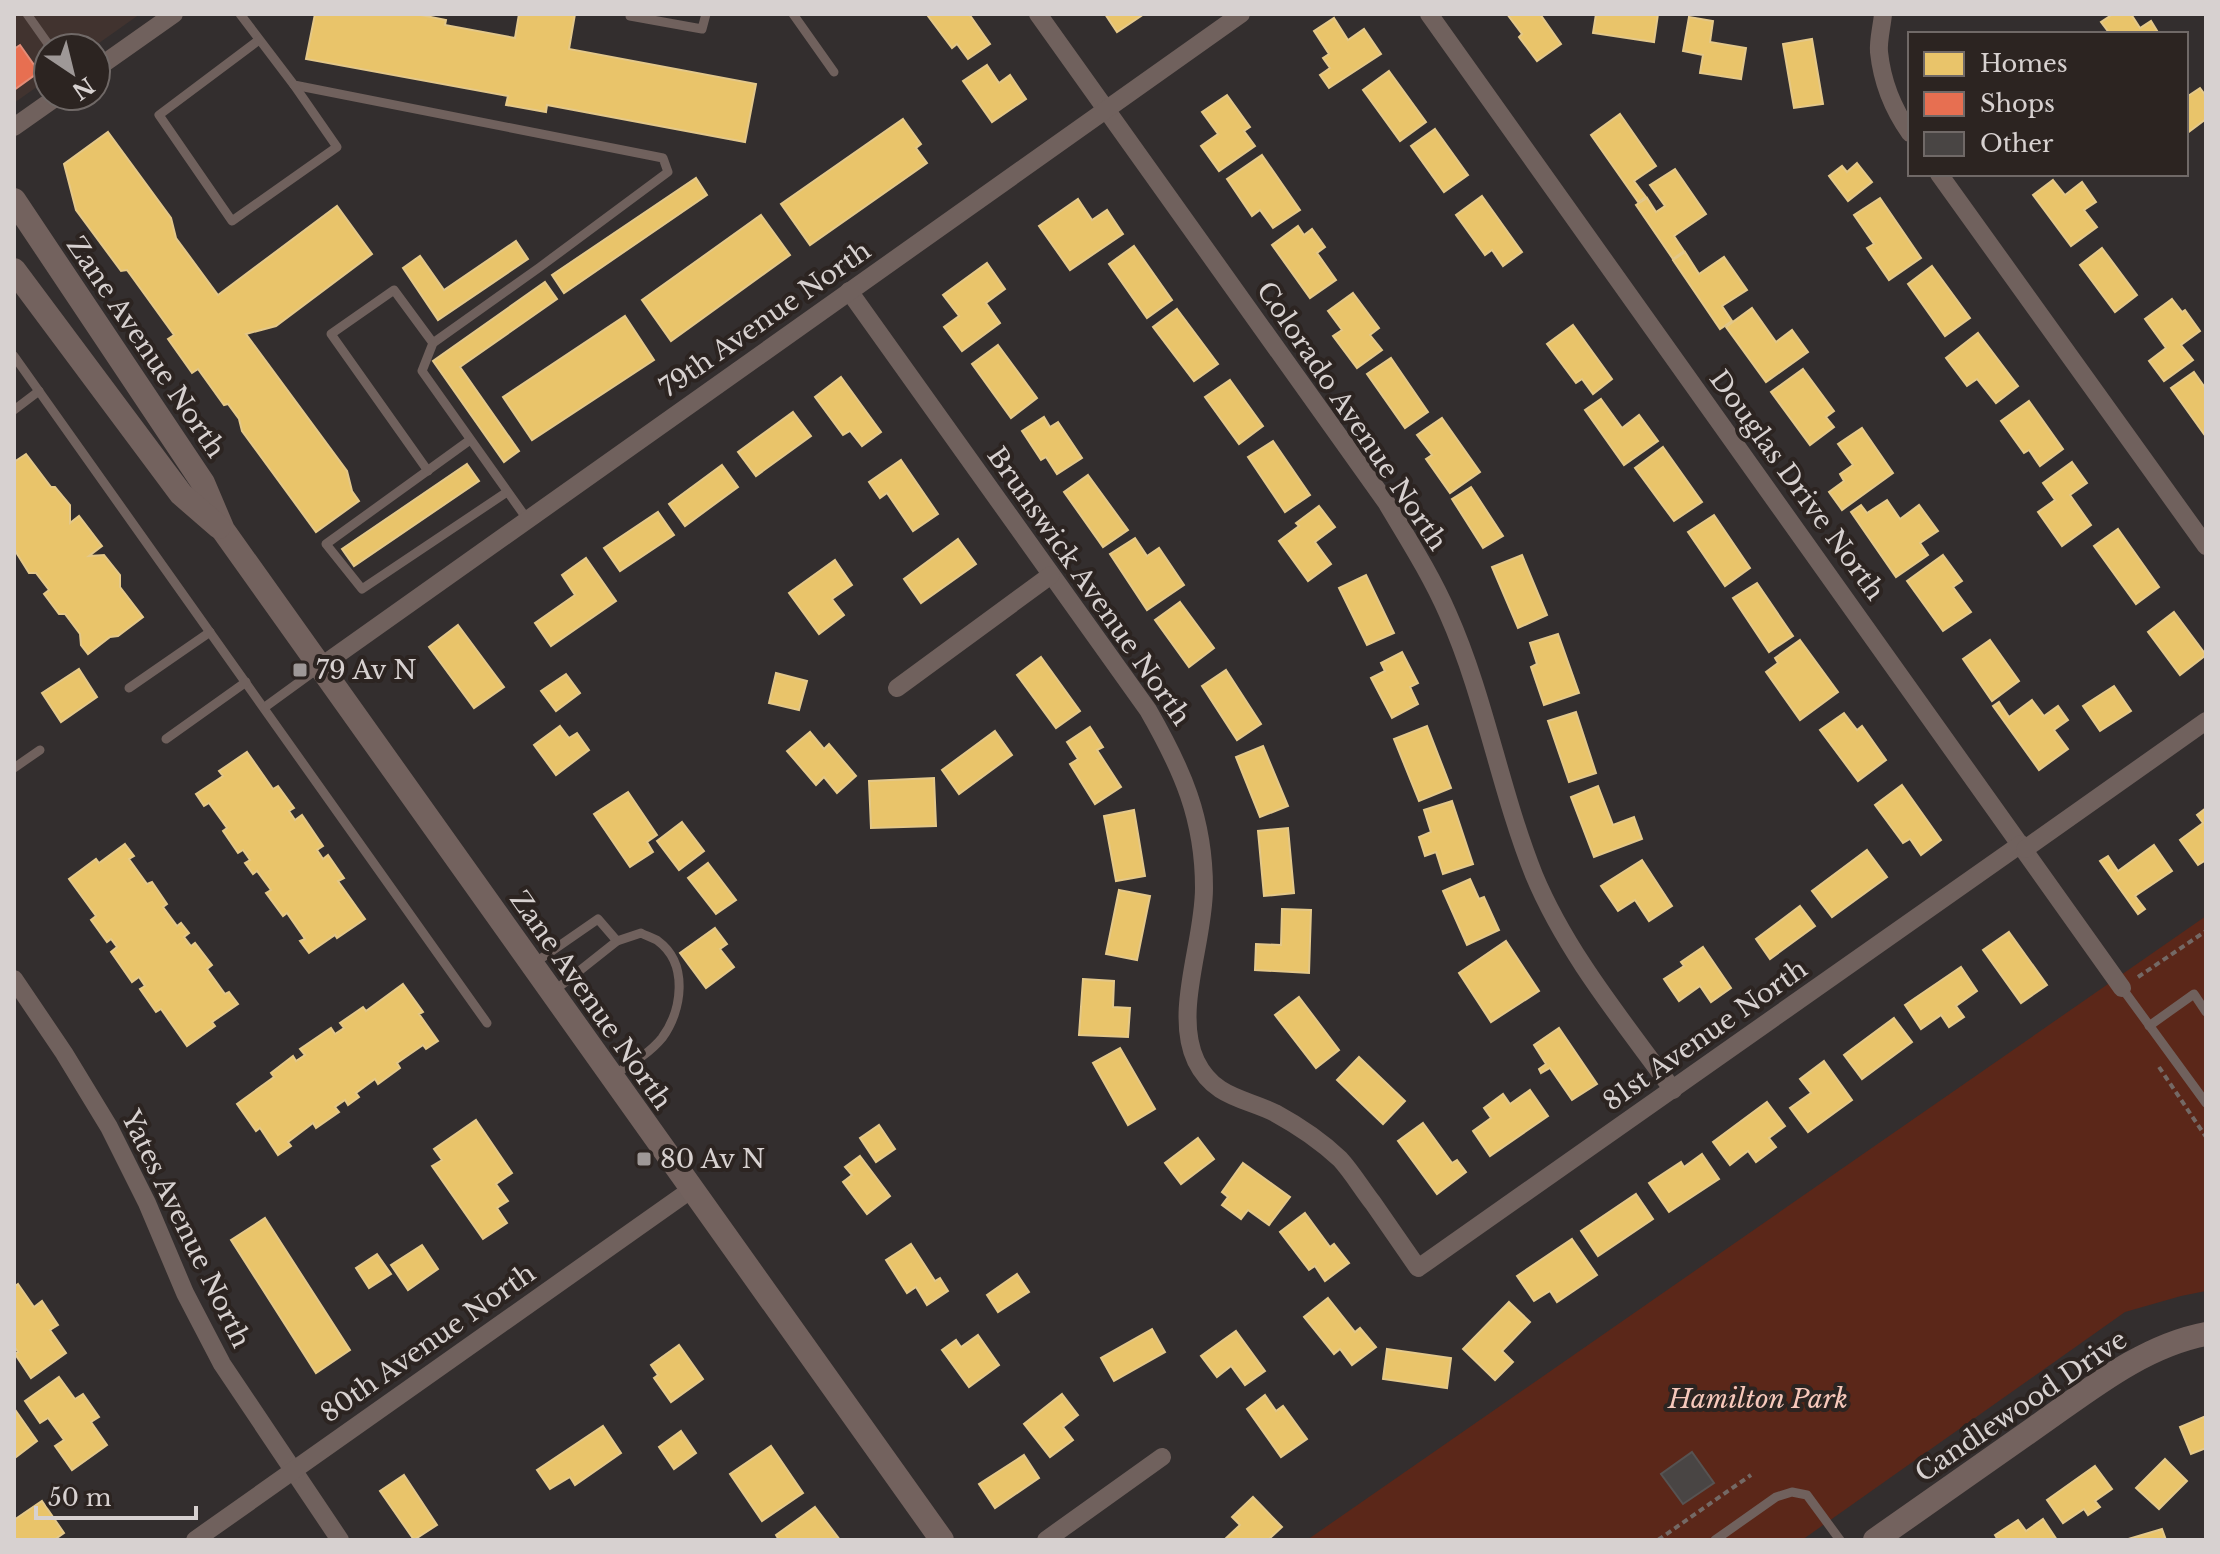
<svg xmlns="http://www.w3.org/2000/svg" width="2220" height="1554" viewBox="0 0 2220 1554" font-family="'Libre Baskerville',serif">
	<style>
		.built { fill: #41332f }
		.green { fill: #5b2719 }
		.homes { fill: #e9c46a; stroke: #e4c889; stroke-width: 2 }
		.shops { fill: #e76f51; stroke: #e28c77; stroke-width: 2 }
		.building { fill: #494544; stroke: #575352; stroke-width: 2 }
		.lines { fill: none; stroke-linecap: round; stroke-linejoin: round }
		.path { stroke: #746965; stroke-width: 4; stroke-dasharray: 6 4; stroke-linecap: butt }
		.lane { stroke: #70615d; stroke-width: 9 }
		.street { stroke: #70615d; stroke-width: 18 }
		.secondary { stroke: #73625e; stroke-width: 24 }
		.poi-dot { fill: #9e9897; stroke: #2c2421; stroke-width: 3 }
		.labels { text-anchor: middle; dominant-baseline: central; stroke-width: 8; stroke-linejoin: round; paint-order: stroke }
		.street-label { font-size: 26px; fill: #d7d1d0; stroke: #2c2421 }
		.poi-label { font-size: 26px; fill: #d7d1d0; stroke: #2c2421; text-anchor: start }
		.park-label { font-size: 26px; font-style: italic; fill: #f6c8bb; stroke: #2c2421 }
	</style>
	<rect width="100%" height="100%" fill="#332e2e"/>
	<path class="built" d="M14 14H140L92 48H48V79L14 103Z"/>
	<path class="green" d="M2206 916V1291L2181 1296 2125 1312 1802 1540H1307Z"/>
	<g class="homes">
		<path d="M315 14H416L446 20 445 25 515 38 519 14H575L569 49 756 84 745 142 547 105 546 112 506 105 508 96 306 59Z"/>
		<path d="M931 14H969L990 44 968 59 957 44 952 48 928 16Z"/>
		<path d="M1105 14H1144L1117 32Z"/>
		<path d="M1507 14H1540L1561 44 1537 61 1519 37 1522 34Z"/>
		<path d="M1596 14H1658L1654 42 1593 33Z"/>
		<path d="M2113 14H2131L2140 28 2151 21 2159 34H2110L2101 22Z"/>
		<path d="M1689 17 1713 21 1710 42 1746 48 1741 79 1700 73 1703 55 1683 51Z"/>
		<path d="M1334 18 1348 40 1364 29 1381 54 1329 88 1320 75 1330 68 1323 58 1329 54 1314 31Z"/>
		<path d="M1812 39 1823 104 1794 108 1783 44Z"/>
		<path d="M987 65 999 83 1010 75 1026 99 992 122 963 81Z"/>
		<path d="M1389 71 1426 122 1400 141 1363 90Z"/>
		<path d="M2200 88 2206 96V119L2186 134V94L2188 96Z"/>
		<path d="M1227 95 1250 127 1244 131 1255 146 1219 171 1201 146 1218 134 1202 112Z"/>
		<path d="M1620 114 1656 166 1634 181 1646 197 1638 202 1591 135Z"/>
		<path d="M903 119 921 144 916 148 927 163 810 245 781 204Z"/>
		<path d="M1435 129 1468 175 1444 192 1411 146Z"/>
		<path d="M108 132 171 218 176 238 218 295 337 206 372 254 276 326 246 334 347 471 352 491 359 501 316 532 242 431 239 419 228 404 224 405 198 369 192 373 168 339 174 335 127 270 121 271 76 210 64 164Z"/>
		<path d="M1262 155 1300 210 1273 228 1260 210 1252 216 1227 179Z"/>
		<path d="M1857 163 1872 182 1848 201 1829 176 1842 166 1847 172Z"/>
		<path d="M1675 169 1706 214 1674 236 1684 251 1673 259 1636 205 1647 198 1656 212 1665 206 1650 185Z"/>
		<path d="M696 178 707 195 564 293 552 275Z"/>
		<path d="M2053 180 2065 195 2082 182 2096 202 2084 210 2097 227 2071 246 2033 195Z"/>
		<path d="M1482 196 1522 252 1503 266 1492 250 1485 255 1456 215Z"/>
		<path d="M1880 198 1921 258 1889 280 1867 248 1874 244 1854 215Z"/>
		<path d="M1078 199 1092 220 1107 210 1123 234 1070 270 1039 226Z"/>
		<path d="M761 215 790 255 671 341 642 300Z"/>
		<path d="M1298 226 1304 235 1312 229 1325 247 1317 253 1336 280 1310 298 1272 245Z"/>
		<path d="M516 241 528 259 438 320 403 268 420 256 444 290Z"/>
		<path d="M1134 246 1172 300 1147 318 1109 264Z"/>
		<path d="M2102 248 2137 295 2115 312 2080 265Z"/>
		<path d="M1685 252 1699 274 1724 257 1747 290 1722 306 1732 321 1720 329 1673 260Z"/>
		<path d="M987 263 1005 289 986 303 1000 323 962 351 944 327 959 316 943 295Z"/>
		<path d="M1932 266 1970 318 1945 336 1908 284Z"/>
		<path d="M545 282 557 299 460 367 519 451 504 462 433 361Z"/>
		<path d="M1353 293 1379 328 1370 335 1382 350 1357 368 1333 336 1342 330 1328 311Z"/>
		<path d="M2172 299 2182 312 2185 310 2200 331 2181 345 2193 360 2164 381 2149 361 2166 348 2145 319Z"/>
		<path d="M1752 308 1776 342 1792 330 1808 352 1766 382 1726 327Z"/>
		<path d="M1177 309 1218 364 1194 381 1153 327Z"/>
		<path d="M625 316 654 360 532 440 503 397Z"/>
		<path d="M1573 325 1612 379 1593 394 1582 379 1576 383 1547 344Z"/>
		<path d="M1978 333 2018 386 1996 403 1977 379 1967 386 1946 358Z"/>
		<path d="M998 345 1037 398 1011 418 972 364Z"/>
		<path d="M1391 358 1428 412 1405 428 1367 374Z"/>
		<path d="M1803 369 1834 411 1826 417 1834 427 1810 445 1771 392Z"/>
		<path d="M2194 372 2206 389V437L2171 388Z"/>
		<path d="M841 377 881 432 862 446 850 431 843 435 815 397Z"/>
		<path d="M1230 380 1263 426 1239 444 1205 397Z"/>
		<path d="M1601 399 1622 428 1639 415 1658 441 1624 465 1585 410Z"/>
		<path d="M2029 401 2063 449 2040 466 2029 450 2024 453 2001 421Z"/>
		<path d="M793 412 811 436 756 476 738 452Z"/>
		<path d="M1044 417 1050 427 1058 422 1082 458 1057 474 1046 457 1041 460 1022 431Z"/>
		<path d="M1442 418 1480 472 1450 493 1426 459 1432 455 1417 435Z"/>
		<path d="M1862 428 1893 473 1842 510 1829 492 1844 481 1840 474 1853 465 1838 444Z"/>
		<path d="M1273 441 1310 495 1285 512 1248 457Z"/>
		<path d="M1663 447 1702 502 1674 521 1635 468Z"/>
		<path d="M26 454 51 487H55L70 505V523L79 516 102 546 89 556 104 555 120 575V587L143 617 118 636 110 637 88 654 81 645 80 634 65 614H59L44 594 49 590 36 573H29L14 549V462Z"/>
		<path d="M901 460 938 514 913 531 887 493 880 498 869 482Z"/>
		<path d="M2072 462 2087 483 2070 495 2091 525 2062 546 2038 512 2055 500 2043 483Z"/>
		<path d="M467 464 479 481 354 566 342 549Z"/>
		<path d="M722 465 738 487 685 526 669 504Z"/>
		<path d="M1088 475 1128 530 1103 547 1064 492Z"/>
		<path d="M1471 487 1503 536 1483 548 1452 499Z"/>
		<path d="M1887 500 1900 519 1919 505 1938 531 1920 543 1928 555 1896 577 1851 512 1861 505 1867 513Z"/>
		<path d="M1319 506 1335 527 1315 542 1331 564 1308 581 1279 541 1299 526 1296 523Z"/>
		<path d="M658 512 674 535 620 571 604 548Z"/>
		<path d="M1714 515 1750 568 1725 586 1688 532Z"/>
		<path d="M2118 529 2159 587 2136 604 2094 546Z"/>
		<path d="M1135 538 1147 556 1159 548 1184 585 1147 610 1110 554Z"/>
		<path d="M958 539 976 564 921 603 904 579Z"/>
		<path d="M1522 555 1547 615 1518 628 1492 567Z"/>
		<path d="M1943 555 1962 581 1953 587 1971 612 1943 631 1907 581Z"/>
		<path d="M586 558 616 601 551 646 535 623 575 595 562 575Z"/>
		<path d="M835 560 852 585 832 599 844 615 819 634 789 593Z"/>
		<path d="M1366 575 1394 633 1367 645 1339 588Z"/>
		<path d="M1757 583 1793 636 1769 652 1733 598Z"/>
		<path d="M1180 602 1214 648 1189 667 1155 620Z"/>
		<path d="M2174 612 2206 655 2180 675 2148 632Z"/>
		<path d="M458 625 504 687 474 708 429 647Z"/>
		<path d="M1558 634 1579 693 1544 705 1531 667 1537 664 1530 643Z"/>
		<path d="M1800 640 1838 692 1800 720 1766 672 1778 663 1775 658Z"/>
		<path d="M1990 640 2019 681 1992 701 1963 659Z"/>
		<path d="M1402 652 1418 683 1410 687 1418 704 1392 718 1371 678 1385 671 1381 663Z"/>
		<path d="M1041 657 1080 711 1056 728 1017 675Z"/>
		<path d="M79 669 97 697 61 722 42 693Z"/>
		<path d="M1226 670 1261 724 1237 740 1202 686Z"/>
		<path d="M776 673 807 681 799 710 769 703Z"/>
		<path d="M566 674 580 693 556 711 541 691Z"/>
		<path d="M2114 686 2131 711 2100 731 2083 706Z"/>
		<path d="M2032 700 2044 716 2058 706 2068 720 2054 730 2068 749 2039 770 1993 706 1999 702 2009 717Z"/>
		<path d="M1576 712 1596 773 1569 782 1548 721Z"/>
		<path d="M1844 713 1857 730 1862 726 1886 760 1858 781 1820 730Z"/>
		<path d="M560 726 569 738 577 733 589 750 556 775 534 745Z"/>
		<path d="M1427 726 1451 788 1419 801 1394 739Z"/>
		<path d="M1090 727 1103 747 1097 750 1121 787 1095 804 1070 764 1078 759 1067 742Z"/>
		<path d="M995 731 1012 755 959 794 942 770Z"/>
		<path d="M810 732 824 749 829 744 856 776 837 793 824 777 816 785 787 751Z"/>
		<path d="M1263 746 1288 806 1260 817 1236 757Z"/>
		<path d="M247 752 273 789 278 786 294 808 289 811 295 820 302 815 323 846 317 850 323 859 328 855 344 878 338 881 365 919 337 938 335 935 309 953 300 941 305 939 287 913 283 916 266 893 271 890 257 871 253 874 245 863 250 860 243 850 238 853 223 831 227 828 209 803 204 806 196 794 223 776 219 771Z"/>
		<path d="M934 778 936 826 871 828 869 781Z"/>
		<path d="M1902 785 1941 840 1921 855 1910 839 1903 843 1875 805Z"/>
		<path d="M1598 786 1613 825 1634 817 1642 839 1594 857 1571 797Z"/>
		<path d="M628 792 657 835 647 842 653 852 630 867 594 814Z"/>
		<path d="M1452 801 1473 864 1443 874 1436 852 1425 856 1419 837 1431 832 1424 810Z"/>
		<path d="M2206 808V860L2198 865 2180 840 2203 823 2197 815Z"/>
		<path d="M1134 810 1145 876 1116 881 1104 816Z"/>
		<path d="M682 822 704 851 679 870 657 841Z"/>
		<path d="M1288 828 1294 893 1264 896 1258 831Z"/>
		<path d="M125 844 134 856 129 859 147 884 152 882 167 904 163 907 177 926 181 923 189 933 184 937 191 946 195 943 212 965 207 969 225 994 229 992 238 1004 212 1022 215 1026 187 1046 161 1009 156 1012 140 989 145 986 139 977 132 982 111 952 117 947 111 939 107 942 91 920 96 916 69 879 96 859 99 863Z"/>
		<path d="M2154 845 2172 871 2135 896 2145 909 2138 914 2100 861 2108 856 2118 871Z"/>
		<path d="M1867 850 1887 877 1832 917 1812 891Z"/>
		<path d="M1642 860 1672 906 1649 921 1635 900 1618 911 1601 886Z"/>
		<path d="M708 863 736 900 716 914 688 878Z"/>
		<path d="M1470 879 1479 899 1484 897 1499 930 1467 945 1443 891Z"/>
		<path d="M1119 890 1150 896 1137 960 1106 954Z"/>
		<path d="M1800 906 1815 926 1770 959 1756 939Z"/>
		<path d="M1282 909 1311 910 1309 973 1255 970 1256 944 1281 945Z"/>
		<path d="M715 928 727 944 720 949 734 967 706 988 680 953Z"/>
		<path d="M2009 932 2047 985 2021 1003 1983 950Z"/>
		<path d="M1506 941 1539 991 1491 1022 1459 973Z"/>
		<path d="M1703 947 1731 988 1711 1002 1700 986 1679 1001 1664 979 1684 966 1681 962Z"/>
		<path d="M1961 967 1977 991 1956 1006 1964 1017 1949 1027 1941 1015 1921 1029 1905 1005Z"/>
		<path d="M1083 979 1114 981 1113 1007 1130 1008 1128 1037 1079 1035Z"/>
		<path d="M403 984 423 1012 419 1014 438 1041 426 1049 423 1045 397 1063 400 1068 378 1084 375 1079 356 1093 359 1097 348 1105 345 1100 335 1107 339 1112 316 1128 313 1123 288 1142 291 1146 278 1155 260 1128 256 1131 237 1104 274 1077 271 1073 293 1056 296 1061 305 1055 300 1049 331 1028 335 1034 344 1028 340 1023 363 1007 366 1011Z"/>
		<path d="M1299 997 1339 1050 1316 1068 1275 1015Z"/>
		<path d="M1894 1018 1912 1042 1862 1079 1844 1055Z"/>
		<path d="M1559 1028 1597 1084 1572 1100 1550 1068 1541 1073 1539 1069 1546 1064 1534 1045Z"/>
		<path d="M1120 1048 1155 1109 1128 1125 1093 1063Z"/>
		<path d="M1359 1057 1405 1101 1383 1124 1337 1080Z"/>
		<path d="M1824 1061 1852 1100 1808 1132 1790 1108 1811 1093 1800 1079Z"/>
		<path d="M1530 1090 1548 1116 1490 1156 1473 1131 1491 1118 1484 1108 1503 1094 1510 1104Z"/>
		<path d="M1767 1102 1785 1126 1769 1138 1776 1147 1756 1162 1748 1151 1730 1165 1713 1142Z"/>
		<path d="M476 1120 512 1173 496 1184 508 1201 497 1208 507 1223 483 1239 432 1166 442 1160 434 1149Z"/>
		<path d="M1423 1123 1452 1163 1457 1160 1466 1172 1437 1194 1398 1141Z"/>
		<path d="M879 1125 895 1149 876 1162 860 1138Z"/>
		<path d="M1198 1138 1214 1159 1181 1184 1165 1163Z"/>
		<path d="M1702 1154 1719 1179 1669 1212 1649 1183 1681 1162 1684 1167Z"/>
		<path d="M860 1156 890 1196 867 1214 843 1182 852 1175 845 1167Z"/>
		<path d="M1243 1163 1290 1197 1269 1225 1248 1210 1241 1219 1222 1205 1228 1197 1222 1192Z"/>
		<path d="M1636 1194 1653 1219 1598 1256 1581 1231Z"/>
		<path d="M1305 1213 1330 1247 1334 1244 1349 1263 1325 1281 1315 1266 1309 1270 1280 1232Z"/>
		<path d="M265 1218 350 1350 316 1373 231 1240Z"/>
		<path d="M1572 1239 1597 1275 1557 1302 1550 1291 1534 1301 1517 1276Z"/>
		<path d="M911 1244 935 1281 940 1278 948 1291 927 1305 916 1287 907 1293 886 1260Z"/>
		<path d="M422 1245 438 1269 408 1290 391 1265Z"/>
		<path d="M377 1254 391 1274 369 1288 356 1268Z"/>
		<path d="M1017 1274 1029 1292 998 1312 987 1295Z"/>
		<path d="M18 1284 34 1307 42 1301 58 1325 50 1330 66 1353 31 1378 15 1354 18 1352 14 1346V1287Z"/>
		<path d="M1328 1298 1355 1332 1360 1328 1376 1347 1352 1365 1340 1349 1334 1354 1304 1317Z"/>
		<path d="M1509 1302 1530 1322 1502 1351 1513 1362 1495 1380 1463 1349Z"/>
		<path d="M1152 1329 1165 1352 1114 1381 1101 1358Z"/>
		<path d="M1236 1331 1265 1371 1245 1385 1231 1366 1217 1377 1201 1356Z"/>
		<path d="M978 1335 999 1365 969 1387 942 1350 956 1340 961 1347Z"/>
		<path d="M679 1345 703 1379 671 1402 654 1378 658 1375 651 1365Z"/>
		<path d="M1387 1349 1451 1358 1447 1388 1383 1379Z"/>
		<path d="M59 1377 75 1399 83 1394 99 1417 91 1422 107 1445 72 1470 55 1446 64 1440 48 1418 40 1423 25 1401Z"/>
		<path d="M1062 1394 1078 1415 1063 1427 1073 1440 1050 1457 1024 1424Z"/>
		<path d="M1265 1395 1276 1411 1283 1406 1307 1439 1281 1457 1247 1409Z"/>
		<path d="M16 1411 37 1441 16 1457 14 1454V1413Z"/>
		<path d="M2206 1416V1448L2191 1454 2180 1427Z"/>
		<path d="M603 1426 621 1453 575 1485 570 1477 550 1489 537 1470Z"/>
		<path d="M681 1431 696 1453 674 1469 659 1447Z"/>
		<path d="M771 1446 803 1493 762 1521 730 1474Z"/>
		<path d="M1024 1455 1039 1478 995 1508 979 1484Z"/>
		<path d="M2165 1459 2187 1481 2159 1509 2136 1488Z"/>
		<path d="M2095 1466 2112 1489 2095 1501 2100 1507 2088 1515 2084 1509 2063 1523 2047 1500Z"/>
		<path d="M404 1475 437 1525 414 1540 380 1491Z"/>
		<path d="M1253 1497 1282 1527 1268 1540H1224L1240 1525 1232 1517Z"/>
		<path d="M42 1501 64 1533 54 1540H14V1520Z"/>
		<path d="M815 1507 840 1540H779L776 1535Z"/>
		<path d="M2043 1519 2057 1540H1998L1995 1535 2018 1520 2026 1531Z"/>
		<path d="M2162 1529 2166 1540H2125Z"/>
	</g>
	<path class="shops" d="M20 45 39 72 14 90V49Z"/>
	<path class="building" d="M1692 1452 1714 1483 1683 1504 1661 1474Z"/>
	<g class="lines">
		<g class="path">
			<path d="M2138 977 2206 931"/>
			<path d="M2159 1067 2206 1137"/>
			<path d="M1658 1540 1751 1475"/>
		</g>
		<g class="lane">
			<path d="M27 14 51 48"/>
			<path d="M240 14 294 85 663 158 668 172 540 267 433 343 422 371 527 519"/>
			<path d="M630 14V16L702 29 706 14"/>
			<path d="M793 14 834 72"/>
			<path d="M259 40 159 115 232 221 337 147 294 85"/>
			<path d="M14 356 487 1023"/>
			<path d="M14 410 39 391"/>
			<path d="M470 440 326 544 362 589 507 492"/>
			<path d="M428 471 331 334 394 290 433 343"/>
			<path d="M129 688 210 632"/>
			<path d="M265 707 320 667"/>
			<path d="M166 739 246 682"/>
			<path d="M14 768 40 750"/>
			<path d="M533 964 598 919 617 941"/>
			<path d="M2122 988 2206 1103"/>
			<path d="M554 991 617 941 641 933C646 936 654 938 658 941 689 964 682 1011 662 1038 649 1054 629 1065 612 1076"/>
			<path d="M2149 1026 2194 994 2206 1012"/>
			<path d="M1715 1540 1776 1497 1792 1492 1807 1495 1840 1540"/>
		</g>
		<g class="street">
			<path d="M1038 14 1386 502C1408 539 1431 575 1448 614 1485 697 1500 790 1534 875 1567 954 1623 1021 1673 1090"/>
			<path d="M1429 14 2122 988"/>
			<path d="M1883 14C1882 26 1878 40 1879 52 1882 81 1893 109 1910 133"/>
			<path d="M96 69 174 14"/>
			<path d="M14 127 58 96"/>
			<path d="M1939 174 2206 546"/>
			<path d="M849 291 1148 710C1182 769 1204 818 1204 888 1204 943 1173 1012 1196 1061 1214 1098 1245 1098 1275 1113 1297 1125 1322 1142 1340 1159 1352 1172 1362 1189 1373 1203 1388 1225 1403 1246 1418 1268L2021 844"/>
			<path d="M320 667 1241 14"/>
			<path d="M897 688 1051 575"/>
			<path d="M2025 849 2206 721"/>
			<path d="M14 979 64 1053 109 1127 147 1203 185 1293 222 1364 340 1540"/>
			<path d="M195 1540 692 1189"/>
			<path d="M1046 1540 1162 1457"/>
		</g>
		<g class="secondary">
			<path d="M14 200 203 483 223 530 942 1540"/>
			<path d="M14 270 181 494 219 527"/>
			<path d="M1875 1540C1929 1502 1982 1465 2036 1427 2088 1391 2142 1346 2206 1334"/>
		</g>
	</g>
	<g class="poi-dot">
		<rect x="292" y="662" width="16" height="16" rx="4"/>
		<rect x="636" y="1151" width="16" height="16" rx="4"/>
	</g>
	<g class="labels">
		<g class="street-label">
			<text transform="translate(765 319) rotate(-35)">79th Avenue North</text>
			<text transform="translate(146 347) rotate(56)">Zane Avenue North</text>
			<text transform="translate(1352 416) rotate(56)">Colorado Avenue North</text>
			<text transform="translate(1797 485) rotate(54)">Douglas Drive North</text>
			<text transform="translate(1089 586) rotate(55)">Brunswick Avenue North</text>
			<text transform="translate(591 1000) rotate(55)">Zane Avenue North</text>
			<text transform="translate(1705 1035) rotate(-35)">81st Avenue North</text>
			<text transform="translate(186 1229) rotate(64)">Yates Avenue North</text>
			<text transform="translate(428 1343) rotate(-35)">80th Avenue North</text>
			<text transform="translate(2021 1406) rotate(-34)">Candlewood Drive</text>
		</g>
		<g class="poi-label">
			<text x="316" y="670">79 Av N</text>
			<text x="660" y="1159">80 Av N</text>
		</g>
		<g class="park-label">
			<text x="1758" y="1399">Hamilton Park</text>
		</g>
	</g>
	<rect width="2220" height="1554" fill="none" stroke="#d7d1d0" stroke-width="32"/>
	<rect x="1908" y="32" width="280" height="144" fill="#2c2421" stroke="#706967" stroke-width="2"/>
	<rect x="1924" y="52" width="40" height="24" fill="#e9c46a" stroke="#706967" stroke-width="2"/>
	<text x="1980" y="72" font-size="24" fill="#d7d1d0">Homes</text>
	<rect x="1924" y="92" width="40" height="24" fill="#e76f51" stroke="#706967" stroke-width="2"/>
	<text x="1980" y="112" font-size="24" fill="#d7d1d0">Shops</text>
	<rect x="1924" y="132" width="40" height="24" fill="#494544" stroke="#706967" stroke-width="2"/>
	<text x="1980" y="152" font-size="24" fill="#d7d1d0">Other</text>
	<g transform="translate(72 72) rotate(145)"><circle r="38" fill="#2c2421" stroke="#706967" stroke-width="2"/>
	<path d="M0-6L14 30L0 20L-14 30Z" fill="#9e9897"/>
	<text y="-12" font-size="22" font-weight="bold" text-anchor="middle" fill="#d7d1d0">N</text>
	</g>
	<path d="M36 1506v12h160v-12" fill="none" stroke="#d7d1d0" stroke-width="4"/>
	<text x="48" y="1506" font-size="24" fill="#d7d1d0" stroke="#2c2421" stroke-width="6" paint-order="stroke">50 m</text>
</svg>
